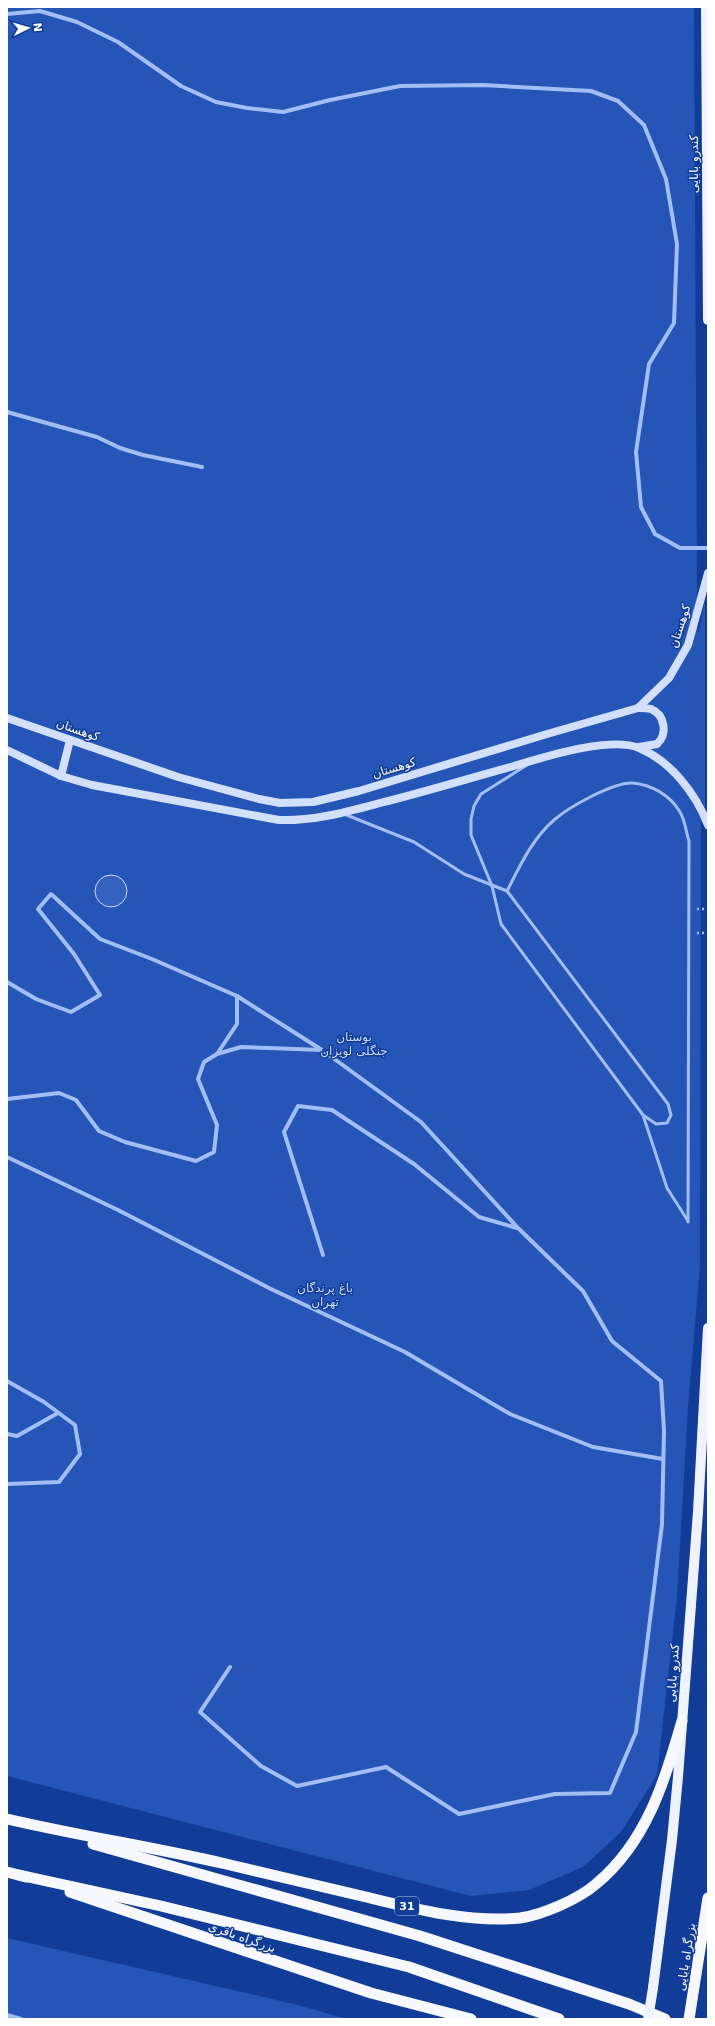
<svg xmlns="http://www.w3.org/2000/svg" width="715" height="2026" viewBox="0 0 715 2026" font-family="'DejaVu Sans','Noto Sans Arabic',sans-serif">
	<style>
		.green { fill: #2455b7 }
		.building { fill: #3562be; stroke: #cbdcfe }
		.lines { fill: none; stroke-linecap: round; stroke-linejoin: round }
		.path { stroke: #a3bef4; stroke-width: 2.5; stroke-dasharray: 2 3; stroke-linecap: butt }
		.service { stroke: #a3bef4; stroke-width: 3 }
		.minor { stroke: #a3bef4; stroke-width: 4 }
		.secondary { stroke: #d2e0fd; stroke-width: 8 }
		.primary { stroke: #eff3ff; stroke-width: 10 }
		.trunk { stroke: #f7f9ff; stroke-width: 11 }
		.primary-bridge { stroke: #eff3ff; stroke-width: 10 }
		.labels { text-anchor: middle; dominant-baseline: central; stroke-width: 3; stroke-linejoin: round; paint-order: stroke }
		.shield { fill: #113c98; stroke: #b8c4e0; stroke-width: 1 }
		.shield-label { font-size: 11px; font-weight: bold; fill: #fff }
		.street-label { font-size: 12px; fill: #fff; stroke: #113c98 }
		.park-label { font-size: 12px; fill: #cbdcfe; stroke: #113c98 }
	</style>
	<rect width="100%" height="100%" fill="#113c98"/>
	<g class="green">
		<path d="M7 7H694L697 586 698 634 705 601V809L701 799 700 1266 688 1407 677 1597 657 1775 621 1832 583 1867 529 1890 471 1896 7 1776Z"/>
		<path d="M7 1938 298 2005 347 2019H7Z"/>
	</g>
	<circle class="building" cx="111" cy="891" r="16"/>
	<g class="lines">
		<g class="path">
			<path d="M697 909H708"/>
			<path d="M697 933H708"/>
		</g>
		<g class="service">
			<path d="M527 765 481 794 474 806 471 819V835L492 886 501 924 643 1115 667 1188 688 1221"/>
			<path d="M344 814 414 842 464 874 507 891 668 1104 671 1115 667 1123 656 1124 643 1115"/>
			<path d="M507 891C520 866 532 839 554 820 569 807 613 782 633 783 652 785 670 795 680 812 685 820 686 832 689 841L688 1222"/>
		</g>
		<g class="minor">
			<path d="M7 14 40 11 77 22 118 42 181 86 216 102 247 108 283 112 330 100 400 86 483 85 591 91 618 101 644 125 666 179 677 244 674 323 649 364 636 452 641 507 655 534 680 548H708"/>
			<path d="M7 412 97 437 120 448 143 455 202 467"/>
			<path d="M7 982 36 999 71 1012 100 995 74 954 38 909 51 894 100 939 152 959 237 996 322 1050 421 1122 518 1228 583 1291 612 1341 661 1381 664 1431 662 1524 636 1732 610 1793 555 1794 459 1814 386 1767 297 1786 261 1766 200 1712 230 1667"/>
			<path d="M217 1054 237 1024V996"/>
			<path d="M7 1099 59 1093 76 1100 99 1131 125 1142 196 1161 214 1152 217 1125 198 1079 204 1062 217 1054 241 1047 322 1050"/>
			<path d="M7 1157 118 1210 271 1289 405 1352 510 1414 593 1447 663 1459"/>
			<path d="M323 1255 284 1132 298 1106 332 1110 414 1164 479 1217 517 1228"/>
			<path d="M7 1381 44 1402 75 1425 80 1454 59 1482 7 1484"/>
			<path d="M7 1434 17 1436 58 1413"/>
			<path d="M7 2015 21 2019"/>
		</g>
		<g class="secondary">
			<path d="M638 708C642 708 647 708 651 709 665 715 668 734 657 744L639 747"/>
			<path d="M7 718 178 777 259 799 280 803 313 802 359 791 547 734 638 708 669 678 688 645 708 573"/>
			<path d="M7 750 61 776 92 785 279 820C314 821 346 812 380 803 425 792 470 778 514 766 544 757 610 736 639 748 671 761 696 794 708 825"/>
			<path d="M61 776 70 740"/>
		</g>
		<g class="primary">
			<path d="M706 7 708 320"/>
			<path d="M653 1988 672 1840 678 1777 698 1512 708 1328"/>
		</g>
		<g class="trunk">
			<path d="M7 1819C80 1836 153 1847 226 1864 273 1875 319 1886 366 1897 415 1909 469 1923 520 1918 542 1915 579 1899 596 1884 646 1843 665 1781 682 1721"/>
			<path d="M93 1844 420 1936 629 2004 665 2019"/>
			<path d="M7 1872 26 1877"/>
			<path d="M19 1875 161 1906 409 1967 559 2019"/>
			<path d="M70 1892 371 1993 471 2019"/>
			<path d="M689 2019 708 1898"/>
		</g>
		<path class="primary-bridge" d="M648 2019 653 1988"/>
	</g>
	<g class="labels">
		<rect class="shield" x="395" y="1897" width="24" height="18" rx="3"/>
		<g class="shield-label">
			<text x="407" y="1906">31</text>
		</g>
		<g class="street-label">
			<text transform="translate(694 164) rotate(-90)">کندرو بابایی</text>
			<text transform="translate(680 626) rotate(-72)">کوهستان</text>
			<text transform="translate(78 730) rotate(19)">کوهستان</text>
			<text transform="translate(394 768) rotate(-17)">کوهستان</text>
			<text transform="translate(673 1673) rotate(-86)">کندرو بابایی</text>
			<text transform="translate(242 1937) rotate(19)">بزرگراه باقری</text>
			<text transform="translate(686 1957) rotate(-81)">بزرگراه بابایی</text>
		</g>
		<g class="park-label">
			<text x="354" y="1037">بوستان<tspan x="354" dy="14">جنگلی لویزان</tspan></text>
			<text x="325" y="1288">باغ پرندگان<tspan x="325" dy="14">تهران</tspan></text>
		</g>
	</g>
	<rect width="715" height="2026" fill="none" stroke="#ffffff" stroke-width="16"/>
	<g transform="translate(28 28) rotate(85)" stroke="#113c98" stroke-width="3" paint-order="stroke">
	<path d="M0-3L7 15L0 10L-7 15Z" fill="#ffffff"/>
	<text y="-6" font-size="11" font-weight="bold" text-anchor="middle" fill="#ffffff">N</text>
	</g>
</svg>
